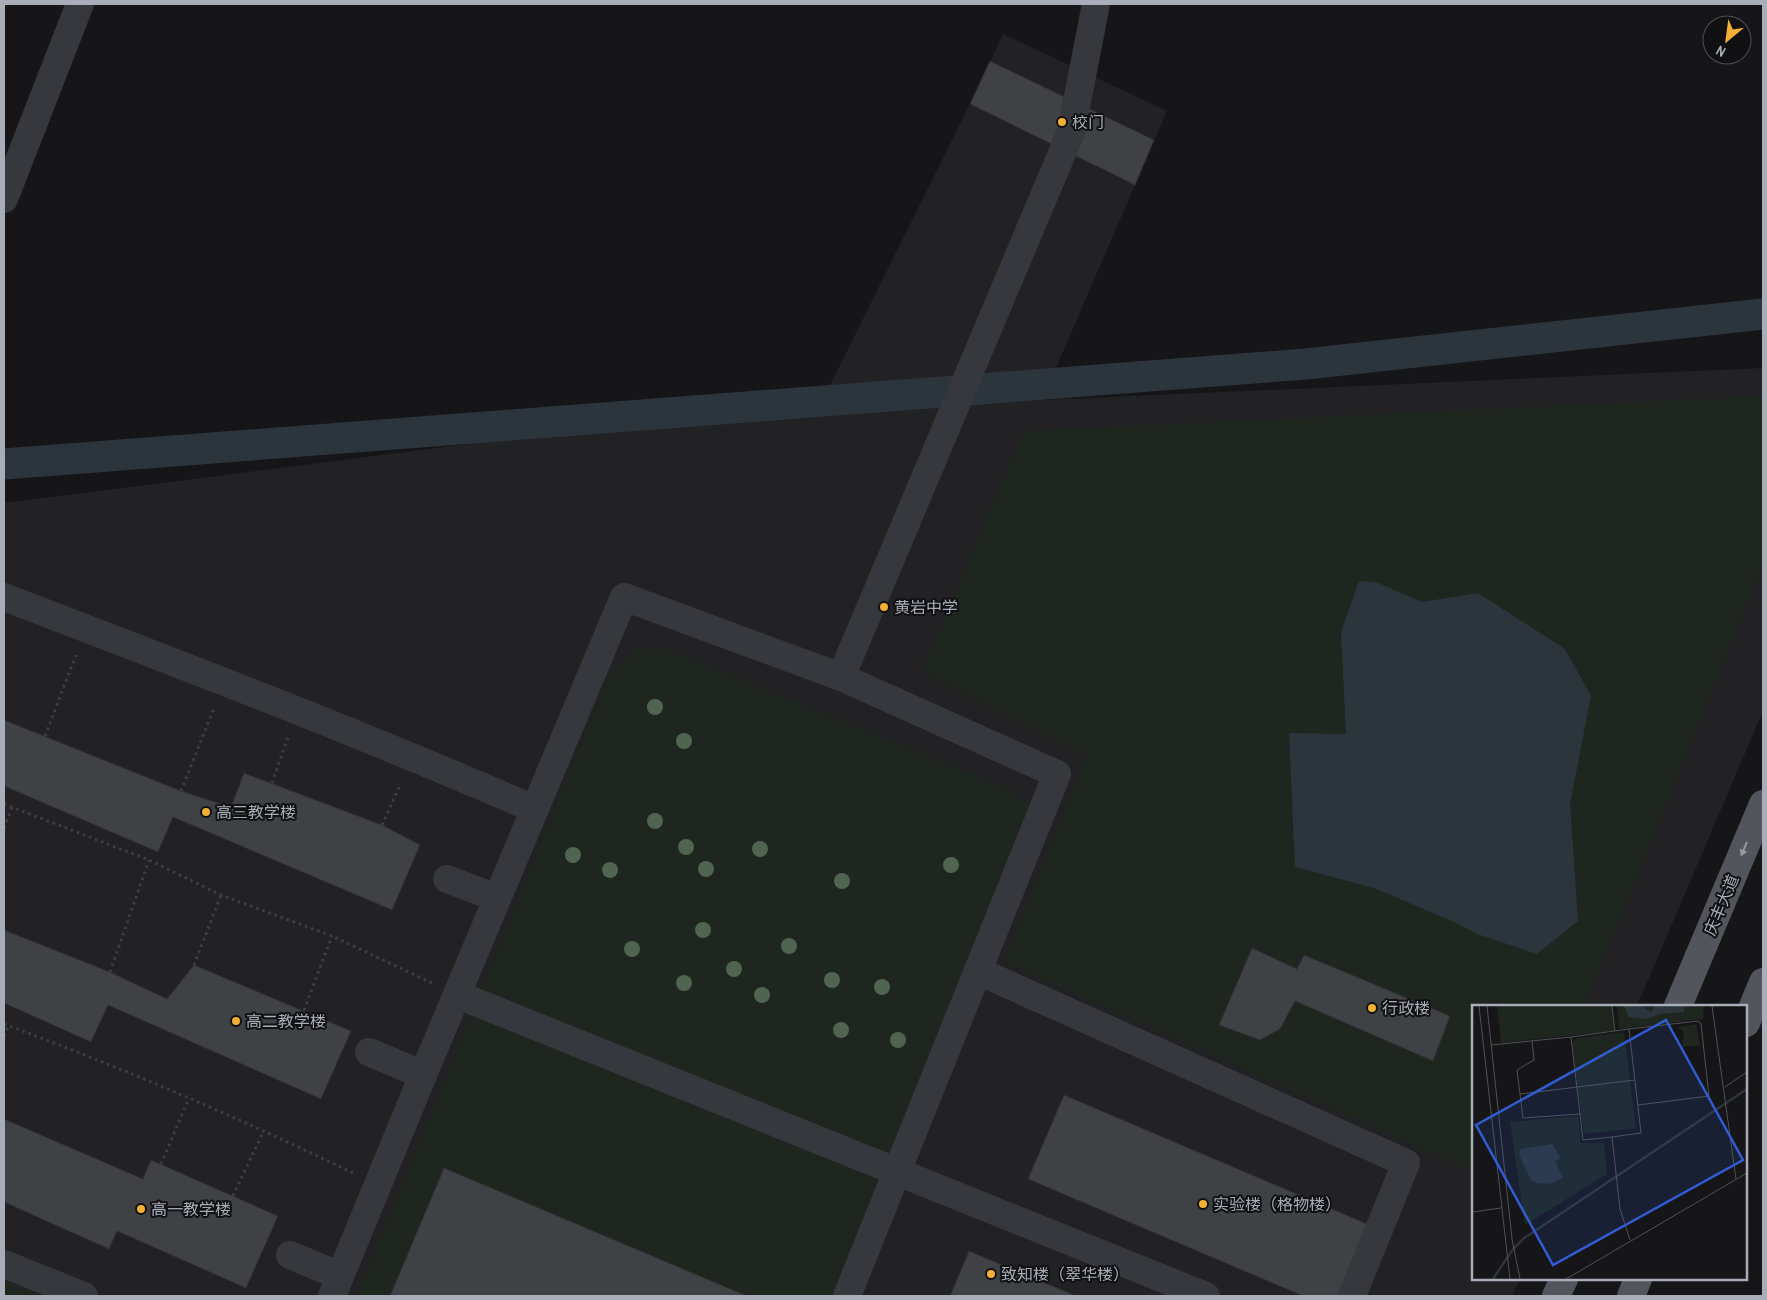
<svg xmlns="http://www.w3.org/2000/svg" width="1767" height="1300" viewBox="0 0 1767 1300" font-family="'Archivo Narrow','Noto Sans SC',sans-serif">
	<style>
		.built { fill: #222225 }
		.green { fill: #1e261f }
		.water { fill: #2c353c }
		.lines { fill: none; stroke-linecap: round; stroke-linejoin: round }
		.canal { stroke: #2c353c; stroke-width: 31 }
		.building { fill: #404145; stroke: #303034 }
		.path { stroke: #3d3f44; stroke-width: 3; stroke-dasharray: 2.5 4; stroke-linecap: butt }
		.minor { stroke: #37383d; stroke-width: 28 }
		.major { stroke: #53555c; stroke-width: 28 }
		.tree { fill: #506452 }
		.oneway { fill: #979ba6 }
		.poi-dot { fill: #f2b134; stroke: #111113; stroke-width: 2 }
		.labels { text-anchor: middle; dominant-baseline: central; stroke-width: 4; stroke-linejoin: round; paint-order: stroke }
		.poi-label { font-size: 16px; fill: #a8adb8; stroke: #111113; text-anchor: start }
		.street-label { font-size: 16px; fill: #a8adb8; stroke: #111113 }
		.inset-river { fill: none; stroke: #2c353c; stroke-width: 2.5 }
		.inset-road { fill: none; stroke: #505258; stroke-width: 1 }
		.view { fill: #325cd3; fill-opacity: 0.15; stroke: #325cd3; stroke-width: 2.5 }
		.inset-edge { fill: none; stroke: #a8adb8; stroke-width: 2.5 }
	</style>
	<rect width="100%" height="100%" fill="#161618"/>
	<path class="built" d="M1003 34 1167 111 1042 400 1763 368V711L1637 1006H1473V1279H1520L1512 1296H4V503L823 399 970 104Z"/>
	<g class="green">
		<path d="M1763 396V563L1585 1006H1473V1172L1004 962 1086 757 922 671 1024 431Z"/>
		<path d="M637 649H667L1009 789 1031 808 847 1296H357L611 671Z"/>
		<path d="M4 1272 62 1296H4Z"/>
	</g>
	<path class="water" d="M1359 581 1376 582 1422 602 1478 593 1565 649 1591 696 1570 804 1578 921 1537 954 1477 934 1454 922 1374 888 1295 867 1289 733 1346 734 1341 632Z"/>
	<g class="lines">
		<path class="canal" d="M4 464 1306 364 1763 314"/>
	</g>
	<g class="building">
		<path d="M990 61 1154 140 1135 185 970 104Z"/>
		<path d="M4 720 181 791 231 807 244 773 382 825 420 845 392 910 173 817 158 852 4 786Z"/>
		<path d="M4 930 110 972 167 999 194 965 351 1031 321 1099 108 1005 91 1042 4 1003Z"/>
		<path d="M1252 948 1297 969 1304 955 1450 1016 1433 1061 1295 1001 1280 1029 1260 1040 1219 1025Z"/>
		<path d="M1064 1095 1379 1229 1350 1296H1303L1028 1179Z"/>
		<path d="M4 1119 143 1179 151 1160 278 1216 246 1288 117 1231 109 1249 4 1202Z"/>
		<path d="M444 1168 747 1296H390Z"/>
		<path d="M969 1251 1076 1296H950Z"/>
	</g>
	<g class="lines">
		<g class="path">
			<path d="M45 736 76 655"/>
			<path d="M272 783 288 737"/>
			<path d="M181 791 214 708"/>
			<path d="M4 804 149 860 221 895 332 936 432 983"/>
			<path d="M382 825 400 785"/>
			<path d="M4 828 12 807"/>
			<path d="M194 965 221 895"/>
			<path d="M110 972 149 860"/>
			<path d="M304 1010 332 936"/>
			<path d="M4 1024C123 1068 239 1118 353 1173"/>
			<path d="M4 1036 8 1026"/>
			<path d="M161 1164 189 1098"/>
			<path d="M233 1196 264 1130"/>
		</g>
		<g class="minor">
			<path d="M4 199 80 4"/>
			<path d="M4 597C182 665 360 733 534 809"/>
			<path d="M841 677 1071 132 1096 4"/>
			<path d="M447 879 497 898"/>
			<path d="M978 971 1406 1163 1352 1296"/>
			<path d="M458 995 1206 1296"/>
			<path d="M369 1052 423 1075"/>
			<path d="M290 1255 340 1276"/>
			<path d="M4 1264 84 1296"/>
			<path d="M332 1296 423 1075 624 597 841 677 1057 774 847 1296"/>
		</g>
		<g class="major">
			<path d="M1678 1006 1763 804"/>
			<path d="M1746 1023 1763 982"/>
			<path d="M1556 1296 1564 1279"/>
			<path d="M1631 1296 1638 1279"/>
		</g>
	</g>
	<g class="tree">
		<circle cx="655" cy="707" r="8"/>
		<circle cx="684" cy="741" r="8"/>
		<circle cx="655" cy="821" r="8"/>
		<circle cx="686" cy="847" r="8"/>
		<circle cx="760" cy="849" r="8"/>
		<circle cx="573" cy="855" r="8"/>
		<circle cx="951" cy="865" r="8"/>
		<circle cx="706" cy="869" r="8"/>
		<circle cx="610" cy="870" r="8"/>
		<circle cx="842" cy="881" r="8"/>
		<circle cx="703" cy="930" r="8"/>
		<circle cx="789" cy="946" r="8"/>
		<circle cx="632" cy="949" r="8"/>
		<circle cx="734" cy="969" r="8"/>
		<circle cx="832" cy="980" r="8"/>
		<circle cx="684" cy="983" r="8"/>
		<circle cx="882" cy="987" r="8"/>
		<circle cx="762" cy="995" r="8"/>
		<circle cx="841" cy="1030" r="8"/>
		<circle cx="898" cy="1040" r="8"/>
	</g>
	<defs><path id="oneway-solid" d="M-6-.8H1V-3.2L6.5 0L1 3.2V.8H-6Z" transform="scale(1.25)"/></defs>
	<use class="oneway" href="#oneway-solid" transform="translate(1744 849) rotate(113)"/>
	<g class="poi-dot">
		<circle cx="1062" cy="122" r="5"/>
		<circle cx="884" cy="607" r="5"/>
		<circle cx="206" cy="812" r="5"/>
		<circle cx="1372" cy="1008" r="5"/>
		<circle cx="236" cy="1021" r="5"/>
		<circle cx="1203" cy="1204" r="5"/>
		<circle cx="141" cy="1209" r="5"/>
		<circle cx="991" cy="1274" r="5"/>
	</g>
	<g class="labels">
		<g class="poi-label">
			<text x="1072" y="122">校门</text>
			<text x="894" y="607">黄岩中学</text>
			<text x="216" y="812">高三教学楼</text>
			<text x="1382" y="1008">行政楼</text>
			<text x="246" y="1021">高二教学楼</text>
			<text x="1213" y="1204">实验楼（格物楼）</text>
			<text x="151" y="1209">高一教学楼</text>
			<text x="1001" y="1274">致知楼（翠华楼）</text>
		</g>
		<g class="street-label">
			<text transform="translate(1721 905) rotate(-67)">庆丰大道</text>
		</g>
	</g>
	<g transform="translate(1472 1005)">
		<rect width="275" height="275" fill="#161618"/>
		<path d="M25 1H140L143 26 29 38ZM145 1H232L231 14 147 24ZM224 19 228 40 210 42 212 27 205 22ZM152 27 164 123 112 129 100 38 105 33ZM106 111 109 138H132L135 169 53 220 38 117Z" fill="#1e261f"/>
		<path d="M152 1H169L179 7 183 1H213L212 7 188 9 175 14 157 12ZM80 139 89 153 83 156 91 173 77 179 64 178 59 175 47 150 49 144Z" fill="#2c353c"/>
		<path class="inset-river" d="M21 274 41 244 51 234 275 84"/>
		<path class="inset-road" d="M7 1 38 274M15 1 40 234 48 274M140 1 143 26M240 1 264 174M157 24 226 16 229 19 237 91 166 100M60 36 62 55 45 65 51 113 108 109M19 40 99 32M253 82 275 67M48 89 163 75M140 132 111 135 99 32 157 24 169 128 140 132 148 204 158 235M0 207 29 203M94 274 275 168"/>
		<path class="view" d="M194 15 271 155 81 260 4 120Z"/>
		<rect width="275" height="275" class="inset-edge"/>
	</g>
	<rect width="1767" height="1300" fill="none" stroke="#a8adb8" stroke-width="10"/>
	<g transform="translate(1727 40) rotate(209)"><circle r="24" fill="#111113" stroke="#4d4f55"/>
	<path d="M0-4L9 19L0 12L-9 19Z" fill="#f2b134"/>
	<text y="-8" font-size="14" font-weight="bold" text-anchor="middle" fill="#a8adb8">N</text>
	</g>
</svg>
